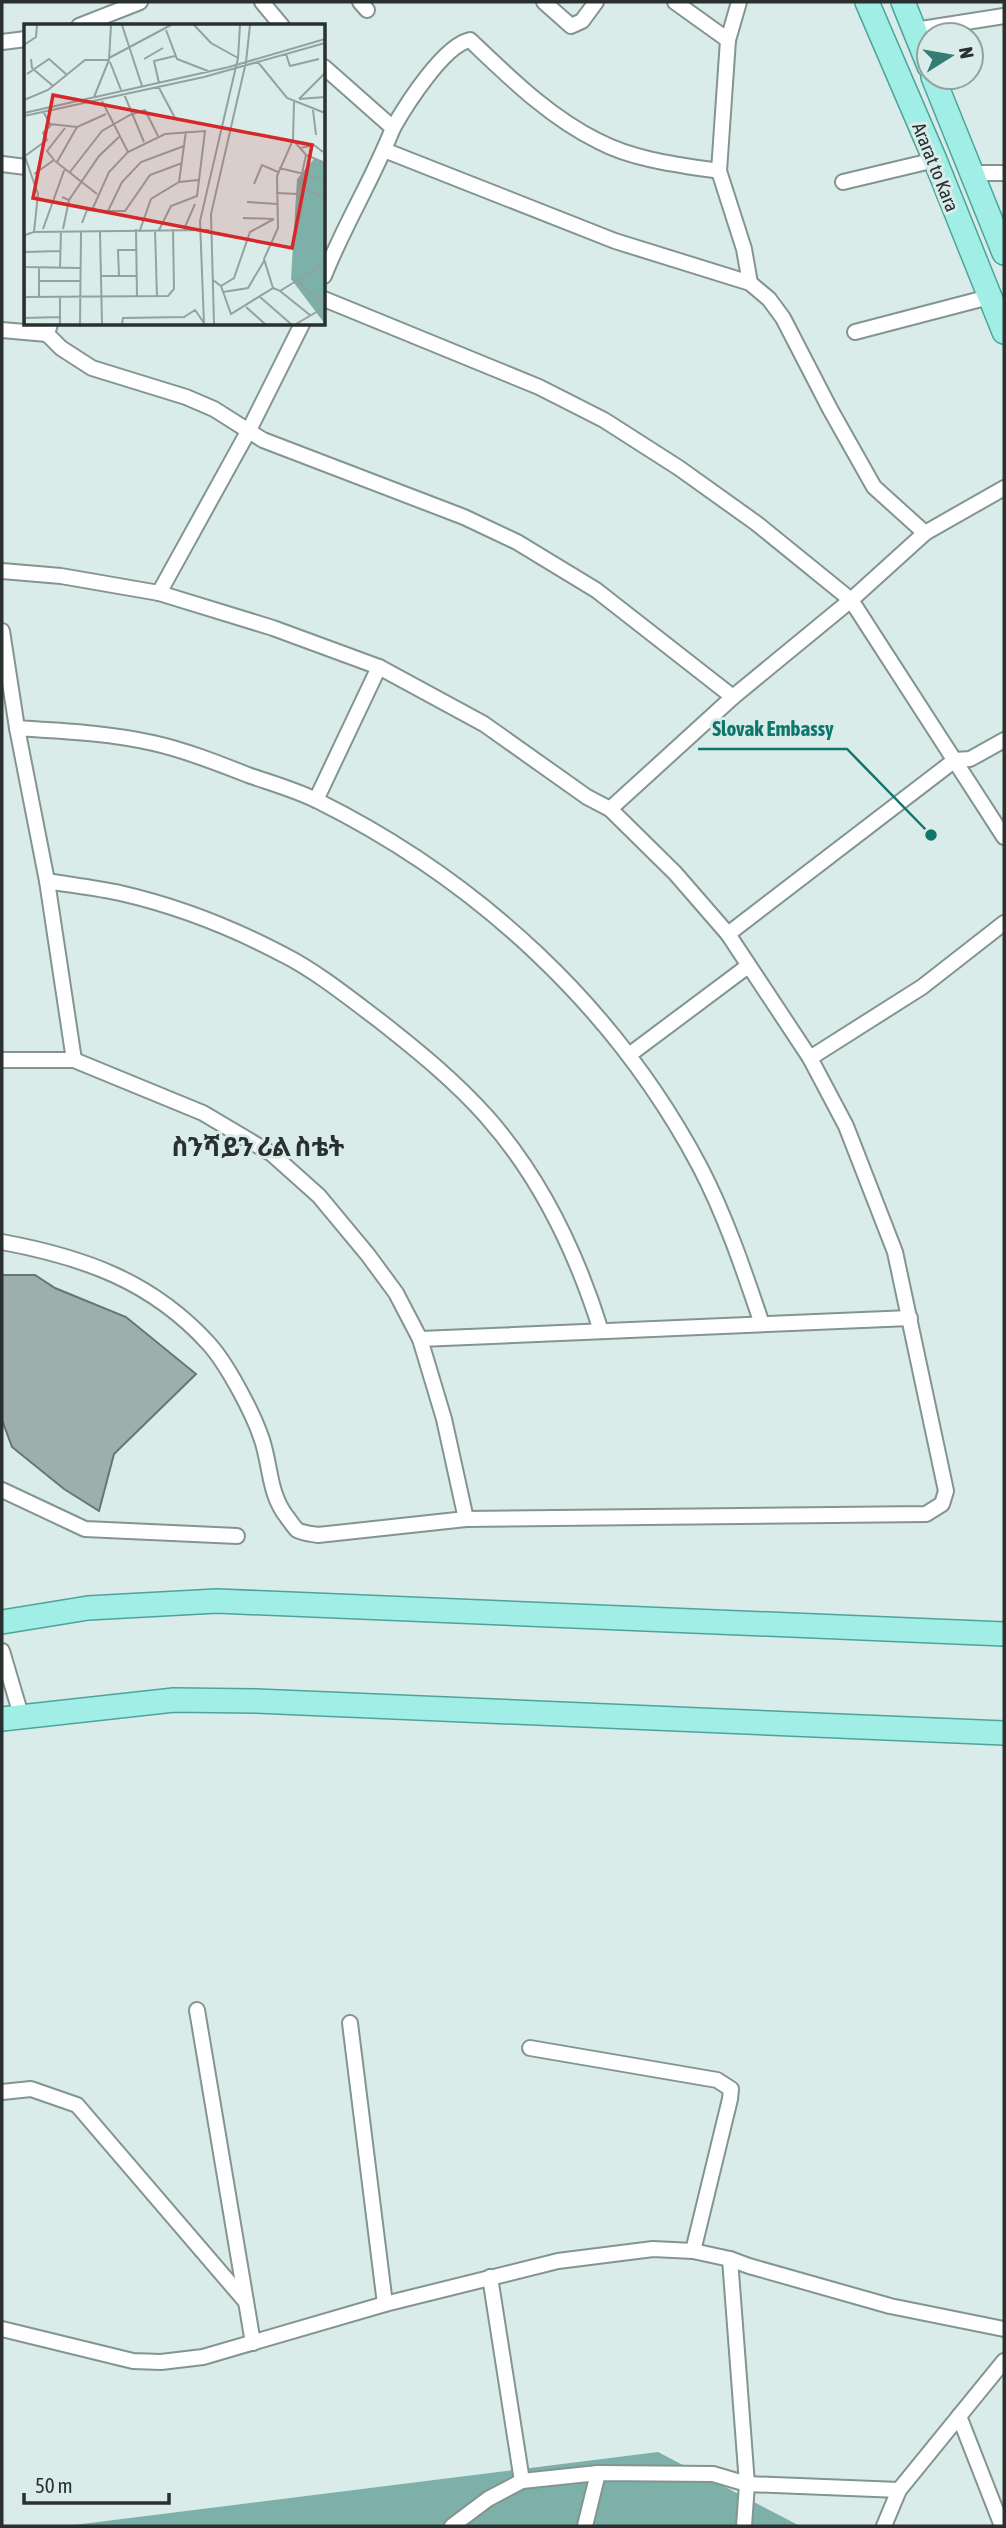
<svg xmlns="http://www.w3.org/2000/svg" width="1006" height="2528" viewBox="0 0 1006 2528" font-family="'Asap Condensed','Noto Sans Ethiopic',sans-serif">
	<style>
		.forest { fill: #7cb0a9 }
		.building { fill: #9daeab; stroke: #667673; stroke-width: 2 }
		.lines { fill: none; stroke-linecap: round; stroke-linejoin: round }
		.minor-casing { stroke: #839491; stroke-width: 18 }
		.primary-casing { stroke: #4da49a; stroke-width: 26 }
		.minor { stroke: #fff; stroke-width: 14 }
		.primary { stroke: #a0eee5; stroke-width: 23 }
		.labels { text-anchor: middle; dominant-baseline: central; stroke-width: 6; stroke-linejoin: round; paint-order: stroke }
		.street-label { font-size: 19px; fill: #29302f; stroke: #daece9 }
		.district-label { font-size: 26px; font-weight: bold; fill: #29302f; stroke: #daece9 }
		.inset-road { fill: none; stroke: #93a19f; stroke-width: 2 }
		.view { fill: #d62828; fill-opacity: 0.15; stroke: #d62828; stroke-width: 3.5 }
		.inset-edge { fill: none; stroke: #29302f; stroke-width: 3.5 }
		.leader { fill: none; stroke: #0f766e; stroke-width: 2.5 }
		.callout-dot { fill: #0f766e; stroke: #daece9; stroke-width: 2.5 }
		.callout-label { font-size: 21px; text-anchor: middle; font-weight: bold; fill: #0f766e; stroke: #daece9; stroke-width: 6; stroke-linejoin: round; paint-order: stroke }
	</style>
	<rect width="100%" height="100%" fill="#daece9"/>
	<path class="forest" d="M658 2452 800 2526H66Z"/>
	<path class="building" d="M2 1275H35L55 1288 126 1317 196 1374 114 1454 99 1511 64 1489 12 1447 2 1420Z"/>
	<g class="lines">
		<defs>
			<g id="minor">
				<path d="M262 2 282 26"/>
				<path d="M360 2 367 10"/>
				<path d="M544 2 571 26 582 21 596 2"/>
				<path d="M675 2 728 40"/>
				<path d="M739 2 728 40 719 171 744 249 750 283"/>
				<path d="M79 26 140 2"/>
				<path d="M915 30 1004 16"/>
				<path d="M2 42 26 39"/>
				<path d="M324 67 393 128C406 105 444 45 470 40 509 77 549 117 598 141 634 160 679 165 719 171"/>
				<path d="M384 150 615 241 750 283 769 299 783 318 830 409 874 487 925 533"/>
				<path d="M2 164 26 167"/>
				<path d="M972 173H1004"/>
				<path d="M843 182 935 160"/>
				<path d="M324 276C344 225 373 179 393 128"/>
				<path d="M324 299 539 387 604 420 679 468 756 523 851 600 1004 837"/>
				<path d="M2 330 47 334 50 324"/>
				<path d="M855 332 989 297"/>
				<path d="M47 334 61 348 92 368 186 397 214 409 263 440 464 517 517 542 596 590 733 697"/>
				<path d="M2 571 61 576 159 593 273 628 379 667 484 724 587 797 610 809 675 873 728 934 810 1058 846 1126 895 1252 946 1491 942 1504 926 1514 466 1519 318 1535C312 1534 302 1533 297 1530 294 1527 290 1521 287 1517 268 1493 271 1464 261 1437 252 1411 227 1364 209 1344 152 1281 83 1257 2 1242"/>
				<path d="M159 593 249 430 302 324"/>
				<path d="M2 631 17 728C63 731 109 733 153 743 185 750 218 763 248 775 271 783 296 790 318 801 479 881 616 1008 700 1167 726 1217 744 1271 762 1324"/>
				<path d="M17 728 47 881C71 885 96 888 120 893 177 906 233 928 284 955 316 971 352 1000 380 1021 418 1051 455 1081 487 1117 541 1178 577 1254 601 1331"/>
				<path d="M316 800 379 667"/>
				<path d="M610 809 733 697 851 600 925 533 1004 488"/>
				<path d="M47 881 74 1060"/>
				<path d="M728 934 955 760 970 759 1004 740"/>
				<path d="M629 1055 748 966"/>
				<path d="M810 1058 922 987 1004 923"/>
				<path d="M2 1060H74L203 1113 272 1154 319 1196 368 1255 396 1293 420 1339"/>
				<path d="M2 1490 85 1529 237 1536"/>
				<path d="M466 1519 444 1419 420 1339 910 1318"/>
				<path d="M2 1651 21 1715"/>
				<path d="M197 2010 253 2343"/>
				<path d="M350 2023 385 2304"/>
				<path d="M530 2048 717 2080 731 2089 730 2099 693 2251"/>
				<path d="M2 2092 31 2089 77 2105 246 2302"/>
				<path d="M730 2259 747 2484 744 2526"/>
				<path d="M490 2277 522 2481"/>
				<path d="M2 2329 133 2361 161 2362 203 2357 385 2304 558 2261 653 2249 693 2251 730 2259 749 2266 890 2306 1004 2329"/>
				<path d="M959 2416 1002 2526"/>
				<path d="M452 2526 488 2499 522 2481 598 2473 713 2474 747 2484 899 2490"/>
				<path d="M585 2526 598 2473"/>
				<path d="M884 2526 899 2490 1004 2361"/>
			</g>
			<g id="primary">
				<path d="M867 2 935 160 1004 332"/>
				<path d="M903 2 929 66"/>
				<path d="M933 77 1004 253"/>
				<path d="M2 1622 88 1608 217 1601 1004 1634"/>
				<path d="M2 1719 174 1700 256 1701 1004 1733"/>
			</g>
		</defs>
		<use href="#minor" class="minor-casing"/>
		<use href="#primary" class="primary-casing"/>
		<use href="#minor" class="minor"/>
		<use href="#primary" class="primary"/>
	</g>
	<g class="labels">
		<g class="street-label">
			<text transform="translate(936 167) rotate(68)">Ararat to Kara</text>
		</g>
		<g class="district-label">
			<text x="258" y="1147">ስንሻይን ሪል ስቴት</text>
		</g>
	</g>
	<g transform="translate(24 24)">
		<rect width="301" height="301" fill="#daece9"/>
		<path d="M290 135 301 138V300L267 255 273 155Z" fill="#7cb0a9"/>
		<path class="inset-road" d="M98 1 118 62M170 1 187 19 214 34M142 6 153 35 184 47M0 21 12 13 13 1M262 30 266 42 295 35M85 34 147 1M7 35 8 44 29 62M120 35 139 24M233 37 263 74 301 89M86 38 97 66M3 50 25 35 42 50M135 59 130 37 151 32M134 62 151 94M100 70 120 118M70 73 85 36 87 1M77 75 104 128M275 75 301 49M275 75 301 73M0 76 24 66 61 36H85M289 86 292 111M19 87 26 100 53 103M0 89 205 43 301 15M0 92 180 53 301 19M162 107 155 158 174 156M269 116 282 131 301 139M276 124 290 121 299 128M0 130 14 170 10 208 185 206M1 132 23 116 19 109 28 100M31 137 73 170M33 138 53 103 82 90M255 144 301 155M46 148 78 107 106 91 121 86 134 112M10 150 30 136 23 127 41 104M230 160 238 141 254 148M274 162 301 174M252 169 274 170M38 173 45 176 39 205M301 174V215M45 176 75 132 95 113M223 178 253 180M279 182 274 168 282 131M68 186 85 148 104 128 141 110 181 107 173 172 147 182 135 206M84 187H101L126 151 158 139M219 194 249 195M58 199 63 186 84 187 98 158 117 138 160 122M19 205 41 144M112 205 113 273M160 205 171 180M116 206 127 175 155 158M131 206 133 273M76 208 78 300M1 228 36 227M0 243 56 244M15 244V273M36 244 37 207M77 252H113M95 252 94 226H112M189 256 197 262 207 290 249 264 240 235 254 204 253 152 269 116 270 78M15 257H57M273 257 301 281M197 262 210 254 226 208 250 195M249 264 256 267 301 239M256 267 286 291M199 268 224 264 240 237M36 272V300M0 273 144 272 150 265 149 205M236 273 267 300M222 283 241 300M1 294 36 293M1 300V211L10 208M56 300 57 208M98 300 99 294 160 293 171 286 180 299M180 300 176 197 214 34 216 1M190 300 187 190 222 38 226 1M272 300 301 283"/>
		<path class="view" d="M29 71 288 121 268 224 9 174Z"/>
		<rect width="301" height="301" class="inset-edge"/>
	</g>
	<path class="leader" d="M931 835L847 749H698"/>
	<circle class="callout-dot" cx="931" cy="835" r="7"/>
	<g class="callout-label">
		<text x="773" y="736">Slovak Embassy</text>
	</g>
	<rect width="1006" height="2528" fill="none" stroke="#29302f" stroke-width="7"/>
	<g transform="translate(950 56) rotate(79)"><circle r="33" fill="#daece9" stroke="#93a19f" stroke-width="2"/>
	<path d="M0-5L12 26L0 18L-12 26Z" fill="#357c74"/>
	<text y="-10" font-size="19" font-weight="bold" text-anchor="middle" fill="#29302f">N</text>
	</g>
	<path d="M24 2493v10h145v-10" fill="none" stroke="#29302f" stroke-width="3.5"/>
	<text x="35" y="2493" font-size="21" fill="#29302f" stroke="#daece9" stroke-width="5" paint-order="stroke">50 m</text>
</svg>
